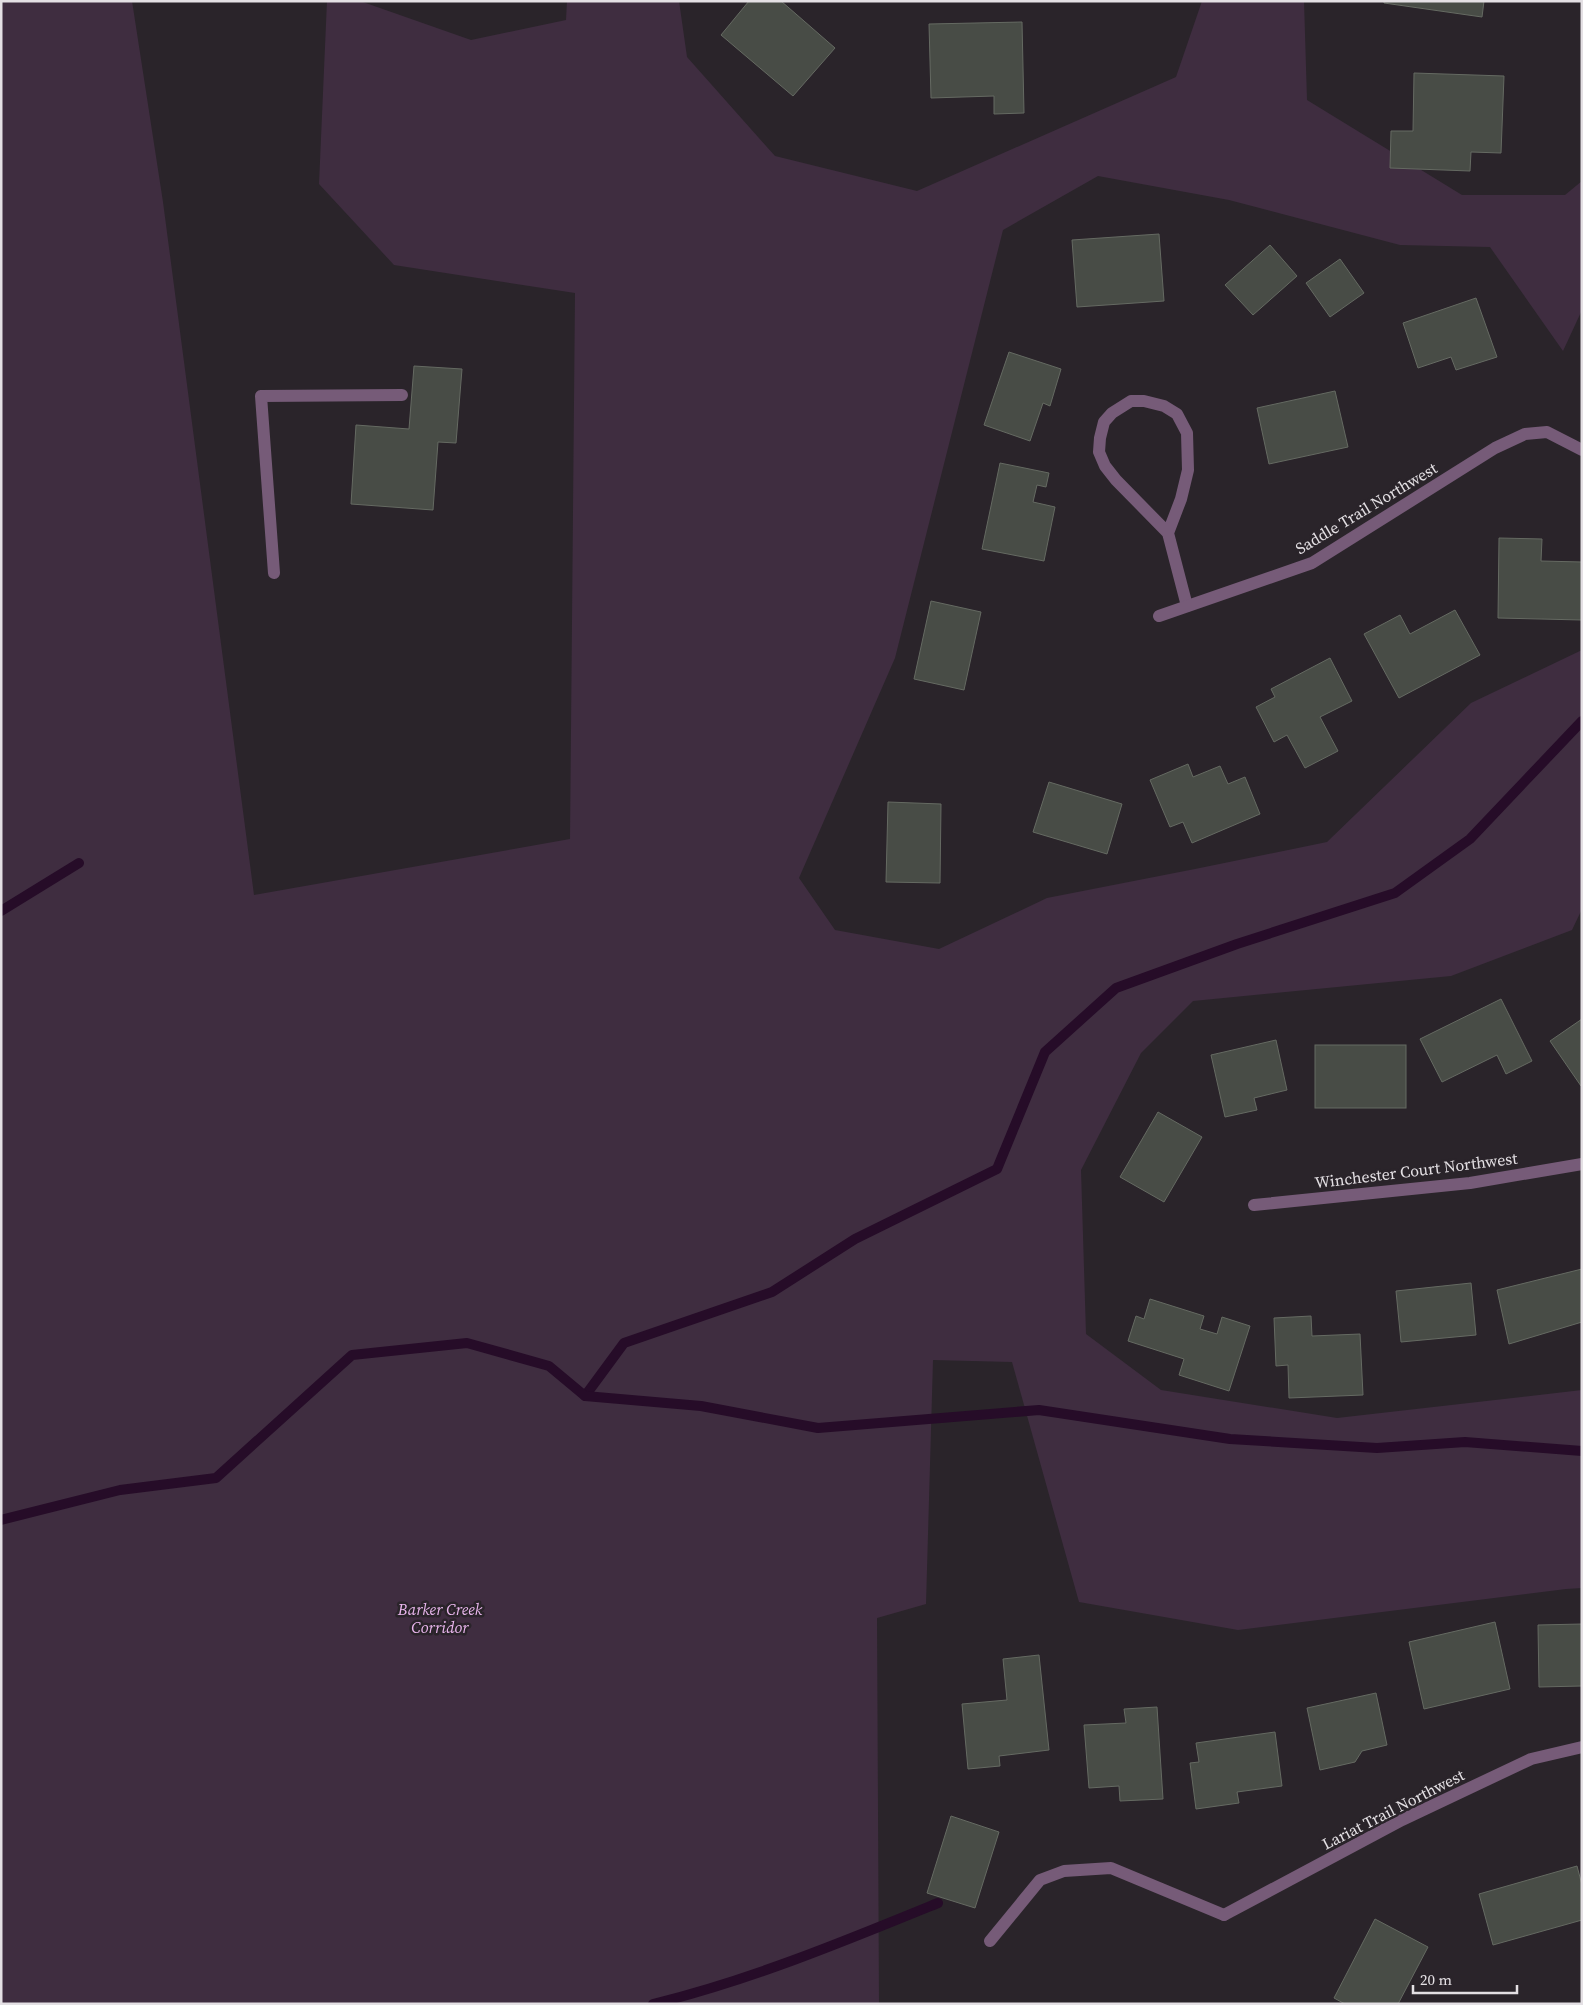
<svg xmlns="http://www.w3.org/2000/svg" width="1583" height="2005" viewBox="0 0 1583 2005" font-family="'Source Serif 4',serif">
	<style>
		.green { fill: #3f2d40 }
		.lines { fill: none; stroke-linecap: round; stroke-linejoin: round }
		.stream { stroke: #260c28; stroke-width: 10 }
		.building { fill: #484c46; stroke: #656a62 }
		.lane { stroke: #765b78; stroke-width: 12 }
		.street { stroke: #765b78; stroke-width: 12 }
		.labels { text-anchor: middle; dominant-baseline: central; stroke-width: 5; stroke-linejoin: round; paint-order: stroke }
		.street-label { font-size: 16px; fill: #e4e0e4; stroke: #2a242a }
		.park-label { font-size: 16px; font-style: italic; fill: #e9b6ed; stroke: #2a242a }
	</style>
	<rect width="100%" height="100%" fill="#2a242a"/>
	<path class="green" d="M1 1H132L163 202 254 895 570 839 575 293 394 265 319 184 327 1H360L471 40 566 20 567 1H679L687 57 775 156 917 191 1176 77 1202 1H1304L1307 100 1462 195H1565L1582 181V310L1563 351 1490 247 1400 245 1229 200 1098 176 1003 230 895 658 799 878 835 930 939 949 1047 898 1195 869 1327 842 1471 703 1582 650V909L1572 930 1451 976 1193 1001 1141 1053 1081 1170 1086 1334 1161 1390 1337 1418 1582 1390V1588L1566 1589 1238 1630 1079 1602 1012 1362 933 1360 926 1604 877 1618 879 2004H1Z"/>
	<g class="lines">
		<g class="stream">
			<path d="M1 911 79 863"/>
			<path d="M585 1396 624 1343 772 1292 855 1239 997 1169 1045 1052 1116 988 1237 944 1395 893 1470 839 1582 721"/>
			<path d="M1 1520 120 1490 216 1478 352 1355 467 1343 549 1366 585 1396 701 1406 818 1428 1039 1410 1230 1439 1377 1448 1465 1442 1582 1451"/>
			<path d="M653 2004C751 1980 845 1941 938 1903"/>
		</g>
	</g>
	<g class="building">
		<path d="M749 1H781L835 48 793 96 721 35Z"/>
		<path d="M1384 1H1484L1482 17 1384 3Z"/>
		<path d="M1022 22 1024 113 994 114V96L931 98 929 24Z"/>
		<path d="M1414 73 1504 76 1501 153 1471 152 1470 171 1390 168 1391 131H1413Z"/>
		<path d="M1159 234 1164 301 1077 307 1072 240Z"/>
		<path d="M1270 245 1297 276 1253 315 1225 285Z"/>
		<path d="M1340 259 1364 293 1330 317 1306 283Z"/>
		<path d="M1476 298 1497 357 1456 370 1451 357 1418 368 1403 323Z"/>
		<path d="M1009 352 1061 369 1050 406 1043 403 1030 441 984 425Z"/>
		<path d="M414 366 462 369 456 443 438 442 433 510 351 504 356 425 409 429Z"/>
		<path d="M1335 391 1348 447 1269 464 1257 408Z"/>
		<path d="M1000 463 1049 473 1046 487 1037 485 1033 502 1055 507 1044 561 982 549Z"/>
		<path d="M1499 538 1542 539 1541 561 1582 562V620L1498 618Z"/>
		<path d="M931 601 981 612 964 690 914 679Z"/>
		<path d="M1455 610 1480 655 1399 698 1364 634 1400 615 1410 634Z"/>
		<path d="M1330 658 1352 701 1320 717 1338 751 1305 768 1287 735 1274 742 1256 707 1275 697 1271 689Z"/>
		<path d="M1188 764 1193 777 1220 766 1228 784 1245 777 1260 814 1192 843 1183 822 1170 827 1150 780Z"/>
		<path d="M1049 782 1122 804 1107 854 1033 832Z"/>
		<path d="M888 802 941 804 940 883 886 882Z"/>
		<path d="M1501 999 1532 1061 1506 1074 1497 1055 1442 1082 1420 1039Z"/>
		<path d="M1582 1019V1085L1581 1086 1550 1041Z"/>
		<path d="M1276 1040 1287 1090 1254 1098 1257 1110 1225 1117 1211 1055Z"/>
		<rect x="1315" y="1045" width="91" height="63"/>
		<path d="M1158 1112 1202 1137 1164 1202 1120 1177Z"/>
		<path d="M1582 1269V1322L1509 1344 1497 1290Z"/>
		<path d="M1471 1283 1476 1335 1401 1342 1396 1291Z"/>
		<path d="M1150 1299 1204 1316 1200 1329 1217 1334 1222 1317 1250 1326 1229 1391 1179 1375 1184 1359 1128 1341 1136 1316 1144 1319Z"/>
		<path d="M1311 1316 1312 1336 1360 1334 1363 1395 1289 1398 1288 1365 1276 1366 1274 1318Z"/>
		<path d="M1495 1622 1510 1689 1424 1709 1409 1642Z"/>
		<path d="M1582 1624V1686L1539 1687 1538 1625Z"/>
		<path d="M1039 1655 1049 1750 999 1756 1000 1766 968 1769 962 1704 1007 1700 1003 1659Z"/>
		<path d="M1376 1693 1387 1745 1362 1751 1355 1762 1320 1770 1307 1708Z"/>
		<path d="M1157 1707 1163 1799 1120 1801 1119 1786 1089 1788 1084 1725 1126 1723 1124 1709Z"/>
		<path d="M1275 1732 1282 1786 1237 1792 1239 1803 1196 1809 1190 1763 1199 1762 1196 1743Z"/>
		<path d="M951 1816 999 1832 975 1908 927 1893Z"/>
		<path d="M1577 1866 1582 1885V1920L1493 1945 1479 1894Z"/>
		<path d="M1375 1919 1428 1947 1398 2004H1345L1334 1998Z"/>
	</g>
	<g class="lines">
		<g class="lane">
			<path d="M1168 533 1181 499 1188 470 1187 433 1177 414 1164 406 1144 401H1131L1112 413 1104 422 1100 438 1099 452 1105 466 1116 480 1168 533 1187 606"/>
			<path d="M990 1941 1040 1880 1064 1871 1111 1868 1224 1915"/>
		</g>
		<g class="street">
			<path d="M274 573 261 396 402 395"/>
			<path d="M1159 616 1312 563 1495 448 1525 434 1547 432 1582 450"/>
			<path d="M1254 1205 1470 1183 1582 1164"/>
			<path d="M1224 1915 1402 1820 1531 1759 1582 1747"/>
		</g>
	</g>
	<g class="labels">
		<g class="street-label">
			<text transform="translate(1366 508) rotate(-31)">Saddle Trail Northwest</text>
			<text transform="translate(1416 1170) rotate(-7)">Winchester Court Northwest</text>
			<text transform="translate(1393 1809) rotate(-27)">Lariat Trail Northwest</text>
		</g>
		<g class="park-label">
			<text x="440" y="1609">Barker Creek<tspan x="440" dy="18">Corridor</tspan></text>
		</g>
	</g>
	<rect width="1583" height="2005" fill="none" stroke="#e4e0e4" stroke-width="5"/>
	<path d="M1413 1985v8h104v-8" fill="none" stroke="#e4e0e4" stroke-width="2.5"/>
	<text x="1420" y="1985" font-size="15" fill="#e4e0e4" stroke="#2a242a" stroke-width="4" paint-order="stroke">20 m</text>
</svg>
